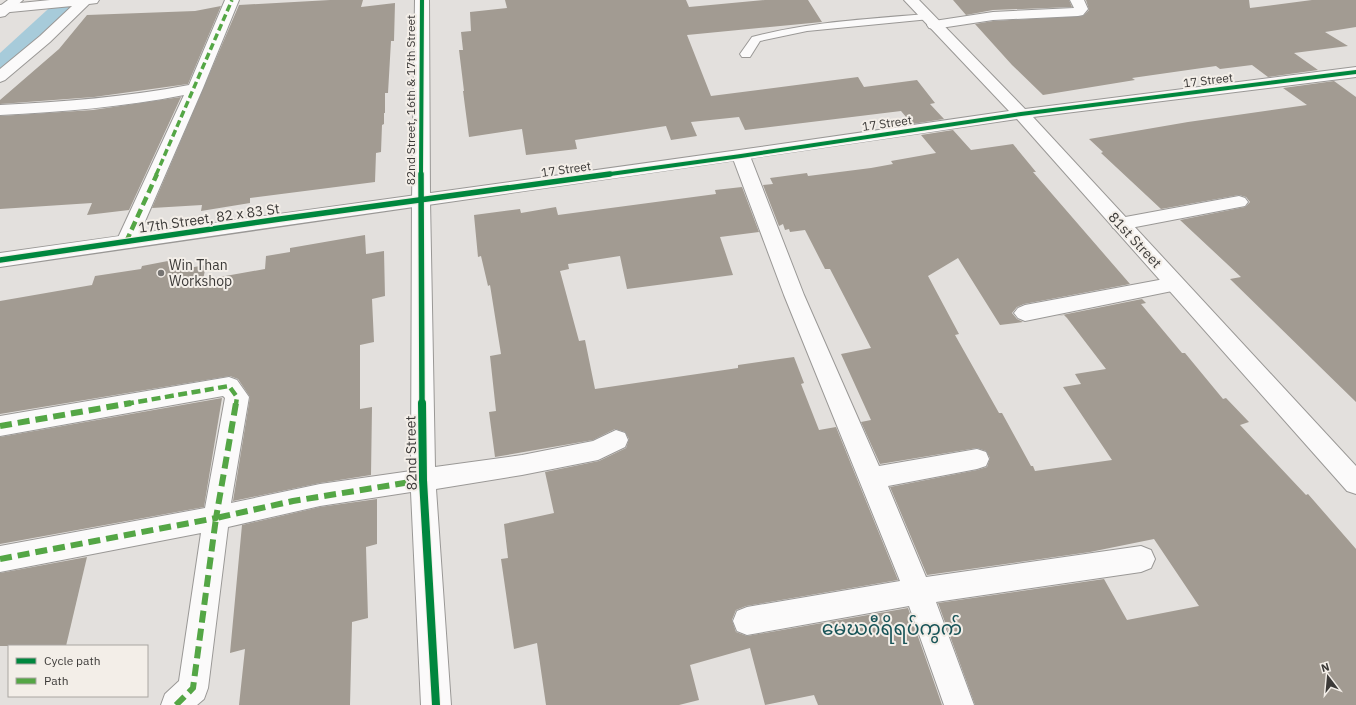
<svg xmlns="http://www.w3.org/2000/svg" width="1356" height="705" viewBox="0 0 1356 705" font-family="'IBM Plex Sans','Noto Sans Myanmar',sans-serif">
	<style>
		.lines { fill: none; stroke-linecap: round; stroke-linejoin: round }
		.canal { fill: #a7cbda; fill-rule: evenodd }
		.building { fill: #a29b92 }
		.service-casing { stroke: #9a9896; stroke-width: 2 }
		.minor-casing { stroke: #9a9896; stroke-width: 2 }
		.tertiary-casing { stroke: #9a9896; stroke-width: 2 }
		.service { fill: #fbfafa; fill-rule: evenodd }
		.minor { fill: #fbfafa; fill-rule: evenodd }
		.tertiary { fill: #fbfafa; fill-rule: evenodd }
		.quiet-far2 { stroke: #54a645; stroke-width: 3.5; stroke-dasharray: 7 3.5; stroke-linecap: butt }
		.quiet-far1 { stroke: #54a645; stroke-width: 4.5; stroke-dasharray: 9 4.5; stroke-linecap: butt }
		.quiet { stroke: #54a645; stroke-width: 6; stroke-dasharray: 12 6; stroke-linecap: butt }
		.cycleway-far2-casing { stroke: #f3eee8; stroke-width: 6 }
		.cycleway-far1-casing { stroke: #f3eee8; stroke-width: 8 }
		.cycleway-casing { stroke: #f3eee8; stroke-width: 10 }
		.cycleway-far2 { stroke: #00873e; stroke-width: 4 }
		.cycleway-far1 { stroke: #00873e; stroke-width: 5.5 }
		.cycleway { stroke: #00873e; stroke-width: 8 }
		.poi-dot { fill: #767472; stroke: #f3eee8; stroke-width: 1.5 }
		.labels { text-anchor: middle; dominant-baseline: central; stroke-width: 4; stroke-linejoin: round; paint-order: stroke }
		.far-street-label { font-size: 12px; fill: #3c3a38; stroke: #f3eee8 }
		.street-label { font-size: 14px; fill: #3c3a38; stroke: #f3eee8 }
		.poi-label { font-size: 14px; fill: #3c3a38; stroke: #f3eee8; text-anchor: start }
		.near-quarter-label { font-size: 19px; fill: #185458; stroke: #f3eee8 }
	</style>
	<rect width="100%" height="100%" fill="#e3e0dd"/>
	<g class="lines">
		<path class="canal" d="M58 0H80L8 70 0 72V53Z"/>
	</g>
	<g class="building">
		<path d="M330 0H363L361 7 395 3 394 41H391L388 93H385V113H384V124L382 125 381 152 376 153 375 182 250 198V203L201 211 202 205 152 208 239 5Z"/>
		<path d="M505 0H686L689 7 765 0H808L822 22 687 35 711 96 858 77 864 87 917 80 935 103 930 104 944 119 912 124 901 111 745 130 739 117 691 122 697 136 671 140 666 126 575 140 577 149 526 155 522 129 469 137 463 91H464L459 50H463L461 32 471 31 470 12 507 8Z"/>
		<path d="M953 0H1069L1072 7 993 10 966 15Z"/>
		<path d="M1086 0H1249L1250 8 1312 0H1356V27L1325 32 1348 46 1294 53 1318 70 1268 77 1252 65 1220 69 1216 66 1132 78 1135 80 1043 95 1012 65 975 24 993 21 1083 16 1089 10Z"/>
		<path d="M221 6 188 84 94 97 0 104V100L59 49 87 15 195 11Z"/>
		<path d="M1334 81 1356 97V402L1230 279 1241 277 1180 220 1245 207 1250 202 1246 197 1239 195 1161 209 1101 153 1103 152 1089 139 1188 122 1307 105 1283 88Z"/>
		<path d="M181 97 129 210 87 215 92 203 0 209V116L93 110Z"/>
		<path d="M953 130 971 150 1013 144 1036 172H1033L1130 284 1024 304 1017 307 1012 313 1017 319 1023 322 1000 325 958 258 928 276 959 334 955 335 999 413H1002L1031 466H1033L1035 471 1112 460 1063 387 1081 384 1075 374 1106 369 1067 318 1064 315 1057 316 1142 299 1146 303 1141 304 1182 353H1185L1223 399 1226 398 1249 422 1240 425 1306 495 1308 494 1356 549V705H975L938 603 1104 579 1127 620 1199 606 1154 539 1090 552 927 575 890 487 977 470 987 467 990 458 986 451 977 448 880 464 861 422 871 420 841 354 871 348 830 269H825L805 230 790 232 789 229 785 230 783 224 779 226 763 185 773 184 770 178 807 173 808 176 871 168 893 164 891 161 936 153 921 135Z"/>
		<path d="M742 187 759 232 720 237 733 275 627 289 620 256 568 264 569 269 560 271 579 341 585 340 595 389 738 368V365L794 357 804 383 801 384 819 430 836 427 898 580 746 606 736 610 732 620 736 632 747 636 908 608 942 705H818L814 695 765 705 750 648 690 665 699 700 679 705H546L537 643 514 649 501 559 508 558 504 524 554 513 545 472 599 461 626 448 629 439 625 432 615 429 593 440 495 457 489 412 496 411 490 356 501 354 490 285 488 286 481 256 478 257 474 215 520 209 521 213 556 207 558 215 716 194 715 190Z"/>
		<path d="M365 235 366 254 384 251 385 296 372 299 374 342 360 345V409L372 407 371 475 320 483 233 501 250 397 238 379 230 376 0 414V301L92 285 95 276 141 269 142 266 173 260 171 271 206 265 203 280 265 269 266 256 290 252V248Z"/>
		<path d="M222 398 204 507 0 544V437Z"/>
		<path d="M377 499V544L366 547 368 618 352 622 350 705H239L245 649 230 653 242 525 320 507Z"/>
		<path d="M87 557 66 646H0V573Z"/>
	</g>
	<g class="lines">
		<defs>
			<path id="service" d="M926 14 930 15 932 17 930 19 807 31 760 41 750 57H742L740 54 752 37C809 22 868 19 926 14Z"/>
			<g id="minor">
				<path d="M50 0H99L97 3 89 4 50 42 5 80 0 82V69L40 36 72 6 0 13V5Z"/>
				<path d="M225 0H239L203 88 136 242 133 247 126 248 119 247 116 242 184 95C123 107 62 112 0 115V105C63 102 126 97 189 85Z"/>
				<path d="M415 0H429L430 200 435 467 522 455 593 441 616 430 625 433 628 440 625 447 598 460 522 475 436 489 451 705H421L411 492 320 506 228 527 208 688 204 699 197 705H161L165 694 179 681 201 533 0 572V546L205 508 225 398 223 396 0 436V416L229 377 237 380 249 397 231 503 320 484 411 471 412 200Z"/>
				<path d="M1070 0H1084L1088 9 1083 15 1078 16 993 20 934 29 929 28 927 25 929 22 934 21 993 12 1074 8Z"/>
				<path d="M741 151 747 152 750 156 804 295 879 466 977 449 986 452 989 459 986 466 977 469 888 486 926 577 1141 546 1151 550 1155 559 1151 568 1141 572 936 602 974 705H944L909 606 747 635 737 631 733 621 737 611 747 607 900 581 784 295 732 156 735 152Z"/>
				<path d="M1239 196 1245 198 1248 202 1245 206 1120 230 1113 228 1111 224 1113 220 1120 218Z"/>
				<path d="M1175 277 1182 279 1185 284 1182 289 1025 321 1018 318 1014 313 1018 308 1025 305Z"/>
			</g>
			<g id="tertiary">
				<path d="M8 0H23L5 16 0 17V6Z"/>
				<path d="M904 0H919L1025 109 1356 67V77L1033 117 1356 466V494L1347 491 1017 119C678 171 339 216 0 267V253C336 205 673 161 1009 111Z"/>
			</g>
		</defs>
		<use href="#service" class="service-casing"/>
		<use href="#minor" class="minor-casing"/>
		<use href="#tertiary" class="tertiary-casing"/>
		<use href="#service" class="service"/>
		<use href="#minor" class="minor"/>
		<use href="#tertiary" class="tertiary"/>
		<path class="quiet-far2" d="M156 175 232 0"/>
		<g class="quiet-far1">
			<path d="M126 242 157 174"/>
			<path d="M125 404 229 386 237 397 236 404"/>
		</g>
		<g class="quiet">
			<path d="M0 426 131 403"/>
			<path d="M0 559 216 518 236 403"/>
			<path d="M176 705 193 688 216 518 293 501 423 480"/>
		</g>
		<defs>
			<g id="cycleway-far2">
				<path d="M421 175 422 0"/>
				<path d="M603 175 741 156 1021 114 1356 72"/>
			</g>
			<g id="cycleway-far1">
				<path d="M421 174 422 404"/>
				<path d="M0 260 280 219 610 174"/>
			</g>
			<path id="cycleway" d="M422 403 423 480 436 705"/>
		</defs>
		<use href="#cycleway-far2" class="cycleway-far2-casing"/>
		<use href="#cycleway-far1" class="cycleway-far1-casing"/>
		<use href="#cycleway" class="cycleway-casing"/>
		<use href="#cycleway-far2" class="cycleway-far2"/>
		<use href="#cycleway-far1" class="cycleway-far1"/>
		<use href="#cycleway" class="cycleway"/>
	</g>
	<circle class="poi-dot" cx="161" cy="273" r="4"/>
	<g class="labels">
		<g class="far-street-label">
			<text transform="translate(1208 80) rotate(-7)">17 Street</text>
			<text transform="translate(410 100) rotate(-90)">82nd Street, 16th &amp; 17th Street</text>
			<text transform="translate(887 123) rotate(-8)">17 Street</text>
			<text transform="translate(566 169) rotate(-8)">17 Street</text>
		</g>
		<g class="street-label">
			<text transform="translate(209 218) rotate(-8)">17th Street, 82 x 83 St</text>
			<text transform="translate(1135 240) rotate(47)">81st Street</text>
			<text transform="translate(411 453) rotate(-91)">82nd Street</text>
		</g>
		<g class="poi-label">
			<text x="169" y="265">Win Than<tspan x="169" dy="16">Workshop</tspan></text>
		</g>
		<g class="near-quarter-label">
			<text x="892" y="628">မေဃဂီရိရပ်ကွက်</text>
		</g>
	</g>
	<rect x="8" y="645" width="140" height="52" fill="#f3eee8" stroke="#aaa6a2"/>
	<rect x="16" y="658" width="20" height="6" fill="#00873e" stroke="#aaa6a2"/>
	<text x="44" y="665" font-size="12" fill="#3c3a38">Cycle path</text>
	<rect x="16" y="678" width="20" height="6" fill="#54a645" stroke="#aaa6a2"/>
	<text x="44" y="685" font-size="12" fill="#3c3a38">Path</text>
	<g transform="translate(1328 677) rotate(344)" stroke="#f3eee8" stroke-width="3" paint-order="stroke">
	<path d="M0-3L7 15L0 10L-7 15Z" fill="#3c3a38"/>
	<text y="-6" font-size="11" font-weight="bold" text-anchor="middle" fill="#3c3a38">N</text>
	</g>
</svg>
